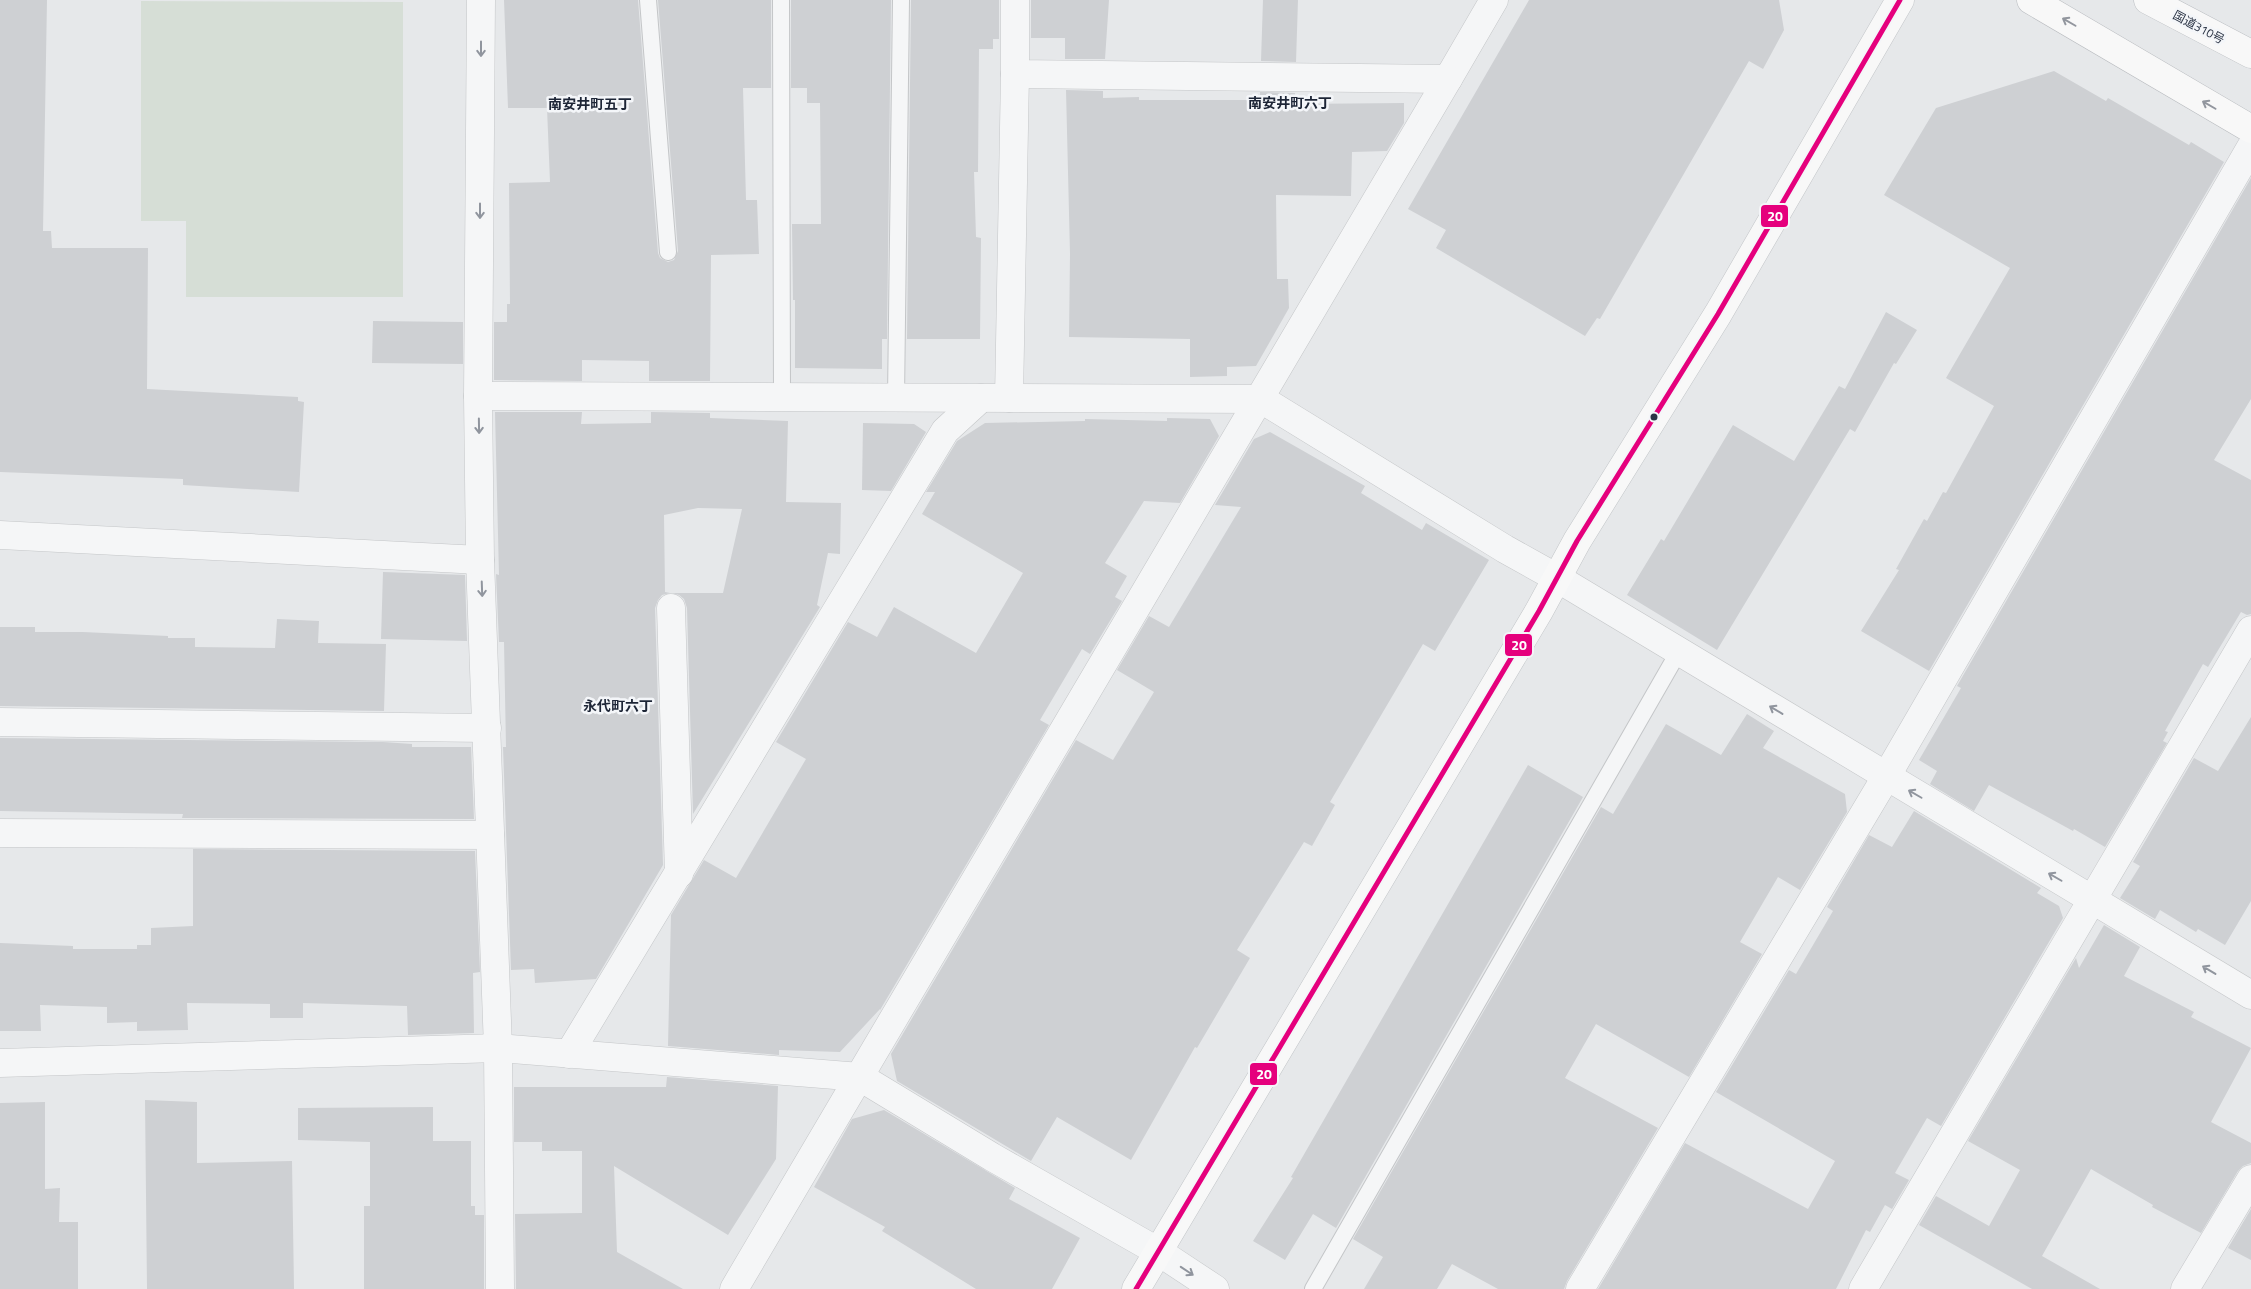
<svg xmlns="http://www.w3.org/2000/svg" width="2251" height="1289" viewBox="0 0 2251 1289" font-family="'Titillium Web','Noto Sans JP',sans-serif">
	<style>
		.green { fill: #d6ded6 }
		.building { fill: #ced0d3 }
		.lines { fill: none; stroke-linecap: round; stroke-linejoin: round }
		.service-casing { stroke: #c4c6c8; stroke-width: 18 }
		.minor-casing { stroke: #c4c6c8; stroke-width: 29 }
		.primary-casing { stroke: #c2c5c8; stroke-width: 29 }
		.trunk-casing { stroke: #b8bbbf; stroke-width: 29 }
		.service { stroke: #f5f6f7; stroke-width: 16 }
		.minor { stroke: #f5f6f7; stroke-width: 28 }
		.primary { stroke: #f8f8f8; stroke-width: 28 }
		.trunk { stroke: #f8f8f8; stroke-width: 28 }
		.bus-1-casing { stroke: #f4f6f9; stroke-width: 9 }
		.bus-1 { stroke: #e5007d; stroke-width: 5 }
		.oneway { stroke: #92969e }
		.oneway2 { stroke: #90959e }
		.bus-dot { fill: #2b3445; stroke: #f4f6f9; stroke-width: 2 }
		.labels { text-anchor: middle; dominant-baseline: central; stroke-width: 5; stroke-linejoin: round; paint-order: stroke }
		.street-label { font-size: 12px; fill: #2b3445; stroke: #f4f6f9 }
		.neighbourhood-label { font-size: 14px; font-weight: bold; fill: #1d2536; stroke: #f4f6f9 }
		.line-badge { stroke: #f4f6f9; stroke-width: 2 }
		.badge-label { font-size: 14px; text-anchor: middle; font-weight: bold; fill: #fff }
	</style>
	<rect width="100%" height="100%" fill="#e6e8ea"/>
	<path class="green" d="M141 1 403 2V297H186V221H141Z"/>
	<g class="building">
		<path d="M0 0H47L43 231H51L52 248H148L147 389 298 397V401L304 402 299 492 183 485V479L0 472Z"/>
		<path d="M504 0H638L658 253 660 258 668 262 674 260 678 251 658 0H771V88H743L746 200H757L759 254 711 255 710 381H649V361L582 360V381L494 380V322H507V304H510L509 183 550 182 547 108H508Z"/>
		<path d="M791 0H891L887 339H882V369L795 368V300H793L792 224H821L820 103H807V88H791Z"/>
		<path d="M911 0H999V39H993V49H979L978 172H974L976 237 981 238 980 339H907Z"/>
		<path d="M1031 0H1109L1105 59H1065V38H1031Z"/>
		<path d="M1263 0H1298L1296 62 1261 61Z"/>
		<path d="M1529 0H1779L1784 30 1763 69 1749 61 1600 319 1597 318 1585 336 1436 248 1446 230 1408 209Z"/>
		<path d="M2054 71 2106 101 2108 98 2189 145 2191 142 2224 162 1929 671 1861 631 1899 570 1896 569 1924 519 1927 521 1943 492 1946 493 1994 406 1946 378 2010 268 1884 195 1936 108Z"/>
		<path d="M1066 90 1103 91V98L1139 97V100H1260V92L1295 93V104L1404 103V123L1387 151 1352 152 1351 196 1276 195 1277 279H1288L1289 308 1256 366 1227 367V376L1190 377V339L1069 337 1070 254Z"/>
		<path d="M2251 178V399L2214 460 2251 480V614L2247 615 2241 612 2208 667 2203 664 2165 731 2168 732 2163 741 2167 743 2105 847 2074 829 2073 831 1989 785 1974 811 1930 784 1937 771 1919 760 1961 688 1957 686Z"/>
		<path d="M1886 312 1917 330 1896 364 1894 363 1855 432 1850 429 1717 650 1627 595 1661 539 1664 541 1733 425 1794 461 1839 386 1845 389Z"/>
		<path d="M373 321 463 322V364L372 363Z"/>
		<path d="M495 412H582L581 424 651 423V412L710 413V418L788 421 786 502 841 503 840 554 828 553 817 605 820 607 693 814 687 608 684 599 679 595 672 593H723L742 509 698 508 664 515 665 592 670 593 662 595 658 600 655 608 663 865 596 979 535 983 534 969 511 970 503 747H506L504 642H499L496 574 499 575Z"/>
		<path d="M1167 418 1210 419 1219 436 1180 503 1144 501 1105 563 1127 576 1115 597 1122 601 1090 654 1082 649 1040 720 1049 725 880 1010V1009L840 1052 779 1050V1055L668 1046 671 915 704 860 736 878 806 759 776 742 848 622 877 637 894 607 976 653 1023 573 922 514 935 492H926L957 441 985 423 1085 421V419L1167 421Z"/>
		<path d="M863 423 914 424 926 432 891 491 862 490Z"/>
		<path d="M1270 432 1365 486 1361 493 1422 530 1426 523 1489 560 1435 651 1423 644 1330 802 1335 805 1312 846 1304 842 1237 950 1250 958 1197 1048 1195 1047 1131 1160 1057 1117 1031 1161 897 1081 891 1054 1076 740 1113 760 1154 692 1117 670 1149 616 1169 627 1241 507 1215 505 1254 439Z"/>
		<path d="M383 572 465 575 467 641 381 639Z"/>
		<path d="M277 619 319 621 318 643 386 644 384 711 0 706V627H35V632H83L168 636V638H195V647L275 648Z"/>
		<path d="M1747 714 1774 731 1763 748 1845 794 1847 812 1800 890 1778 877 1740 942 1762 954 1689 1077 1596 1024 1565 1078 1658 1128 1567 1281 1564 1289H1498L1452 1264 1437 1289H1364L1383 1257 1353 1239 1601 807 1613 814 1666 724 1721 755Z"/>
		<path d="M2251 717V901L2225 945 2198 929 2196 932 2160 910 2155 919 2120 898 2140 866 2133 862 2194 758 2218 771Z"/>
		<path d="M0 738 383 742 412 744V747H471L474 819 182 818 183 814 0 811Z"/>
		<path d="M1528 765 1583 797 1336 1228 1313 1214 1285 1260 1253 1241 1293 1178 1291 1177Z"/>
		<path d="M1914 811 2041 888 2037 893 2059 906 2063 918 1941 1126 1927 1118 1895 1173 1909 1180 1892 1209 1885 1205 1870 1232 1866 1230 1836 1289H1598L1685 1143 1808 1209 1835 1161 1716 1092 1789 970 1796 974 1833 911 1827 907 1869 835 1892 847Z"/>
		<path d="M193 849 475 851 480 972 473 973 474 1033 408 1035 407 1006 303 1003V1018H270V1004L187 1003 188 1030 137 1031V1022L107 1023V1007L40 1005 41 1031H0V943L73 946V949H137V945H151V928L193 926Z"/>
		<path d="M2104 925 2140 947 2124 976 2194 1012 2191 1017 2251 1048 2211 1122 2251 1143V1163L2243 1166 2238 1171 2201 1233 2152 1207 2153 1205 2091 1169 2042 1256 2100 1289H2032L1919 1225 1936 1196 1989 1226 2020 1170 1968 1141 2076 958 2079 968Z"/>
		<path d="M667 1077 778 1086 776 1159 728 1235 614 1166 617 1252 683 1289H516L515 1214 582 1213V1151H542V1142H514V1087H666Z"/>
		<path d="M145 1100 197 1102V1163L292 1161 294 1289H147Z"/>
		<path d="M45 1102V1189L60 1188 59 1222H78V1289H0V1103Z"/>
		<path d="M433 1107V1141H471V1206H475V1215H484V1289H364V1206H370V1142L298 1140V1108Z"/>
		<path d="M884 1110 1015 1188 1009 1199 1080 1238 1052 1289H976L882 1231 885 1227 814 1187 852 1119Z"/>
		<path d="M2251 1209V1260L2228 1248Z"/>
	</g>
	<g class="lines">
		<defs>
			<g id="service">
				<path d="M648 0 668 252"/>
				<path d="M781 0 782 397"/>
				<path d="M896 398 901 0"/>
				<path d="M1313 1289 1679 651"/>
			</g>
			<g id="minor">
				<path d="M481 0 478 396 480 560 498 1048 500 1289"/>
				<path d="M1015 0V74L1448 79 1494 0"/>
				<path d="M478 396 1261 399 1505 549 1557 578 2251 995"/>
				<path d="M1009 398 1015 74"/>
				<path d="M0 535 480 560"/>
				<path d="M671 608 679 874"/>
				<path d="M0 722 487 728"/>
				<path d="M0 833 490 835"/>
				<path d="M569 1054 945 431 981 398"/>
				<path d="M0 1063 498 1048 860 1077 992 1157 1159 1252 1215 1289"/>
				<path d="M734 1289 1448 79"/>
				<path d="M1580 1289 1886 777 2251 147"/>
				<path d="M1863 1289 2251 630"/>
				<path d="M2185 1289 2251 1179"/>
			</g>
			<path id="primary" d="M1136 1289 1539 611 1577 541 1718 314 1900 0"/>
			<g id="trunk">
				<path d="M2031 0 2251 129"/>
				<path d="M2148 0 2251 54"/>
			</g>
		</defs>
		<use href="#service" class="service-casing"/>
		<use href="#minor" class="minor-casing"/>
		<use href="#primary" class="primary-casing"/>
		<use href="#trunk" class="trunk-casing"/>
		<use href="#service" class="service"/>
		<use href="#minor" class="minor"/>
		<use href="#primary" class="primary"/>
		<use href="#trunk" class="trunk"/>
		<defs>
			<path id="bus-1" d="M1136 1289 1539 611 1577 541 1718 314 1900 0"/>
		</defs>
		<use href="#bus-1" class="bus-1-casing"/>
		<use href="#bus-1" class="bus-1"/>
	</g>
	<defs><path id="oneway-shaft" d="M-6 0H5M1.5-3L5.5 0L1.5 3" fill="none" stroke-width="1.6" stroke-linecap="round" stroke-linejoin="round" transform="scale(1.25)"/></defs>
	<g class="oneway">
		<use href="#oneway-shaft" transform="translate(2069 22) rotate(-150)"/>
		<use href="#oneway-shaft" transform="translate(2209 105) rotate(-150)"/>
	</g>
	<g class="oneway2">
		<use href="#oneway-shaft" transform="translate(481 49) rotate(90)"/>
		<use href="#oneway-shaft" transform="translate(480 211) rotate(90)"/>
		<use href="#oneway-shaft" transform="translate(479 426) rotate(89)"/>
		<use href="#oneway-shaft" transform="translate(482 589) rotate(88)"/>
		<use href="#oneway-shaft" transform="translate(1776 710) rotate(-149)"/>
		<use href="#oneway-shaft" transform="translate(1915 794) rotate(-150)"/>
		<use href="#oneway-shaft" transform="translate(2055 877) rotate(-150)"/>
		<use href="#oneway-shaft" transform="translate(2209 970) rotate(-149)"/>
		<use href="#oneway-shaft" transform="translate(1187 1271) rotate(34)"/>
	</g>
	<circle class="bus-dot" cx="1654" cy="417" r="4.5"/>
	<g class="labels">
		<g class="street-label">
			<text transform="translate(2199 27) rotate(28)">国道310号</text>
		</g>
		<g class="neighbourhood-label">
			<text x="1290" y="102">南安井町六丁</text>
			<text x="590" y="103">南安井町五丁</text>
			<text x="618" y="705">永代町六丁</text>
		</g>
	</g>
	<g class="line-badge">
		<rect x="1760" y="204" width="29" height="24" rx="5" fill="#e5007d"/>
		<rect x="1504" y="633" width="29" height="24" rx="5" fill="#e5007d"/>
		<rect x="1249" y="1062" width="29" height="24" rx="5" fill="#e5007d"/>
	</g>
	<g class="badge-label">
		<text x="1775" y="221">20</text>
		<text x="1519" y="650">20</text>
		<text x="1264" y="1079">20</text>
	</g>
</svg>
